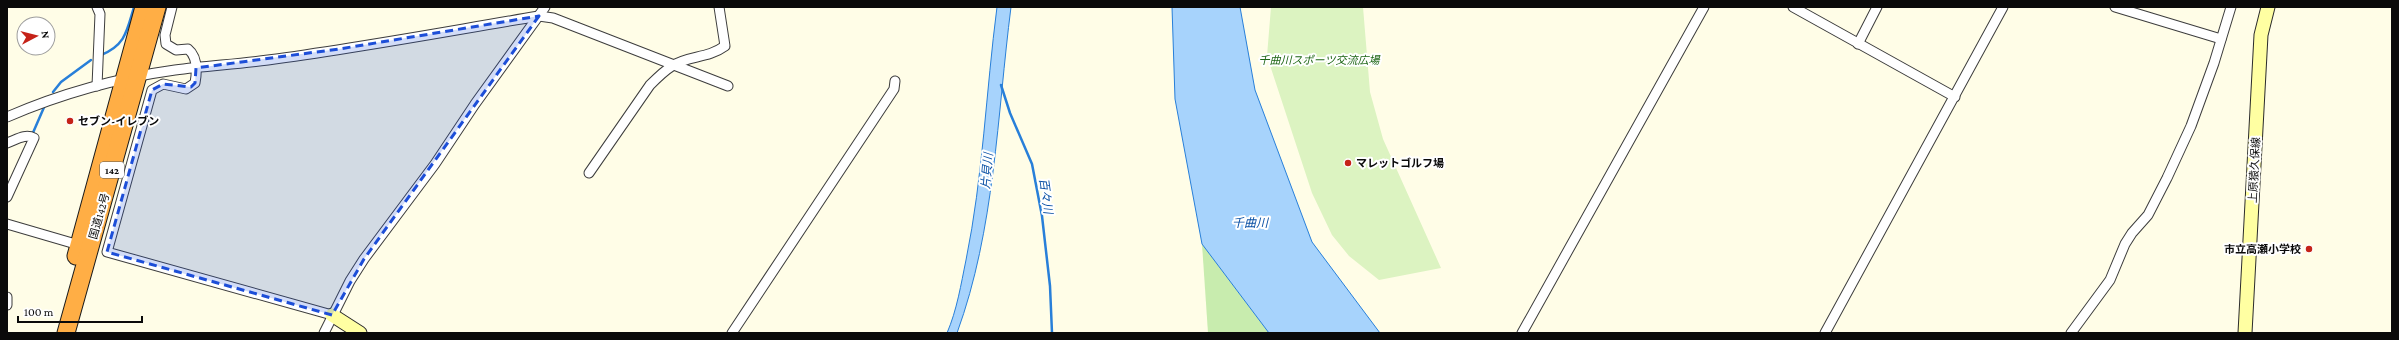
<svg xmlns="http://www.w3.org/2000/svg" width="2399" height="340" viewBox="0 0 2399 340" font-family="'Crimson Pro','Noto Sans JP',serif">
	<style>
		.green { fill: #c8ecae }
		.pitch { fill: #dcf3c1 }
		.water { fill: #a7d3fc; stroke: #287fd9 }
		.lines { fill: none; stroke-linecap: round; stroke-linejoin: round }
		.stream { stroke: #287fd9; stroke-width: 2.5 }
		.street-casing { stroke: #3d3d3d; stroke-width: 11 }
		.secondary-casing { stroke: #2c2c2c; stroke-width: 15 }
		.highway-casing { stroke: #1b1b1b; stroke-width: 19 }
		.street { stroke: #fff; stroke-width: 9 }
		.secondary { stroke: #ffffa2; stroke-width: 13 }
		.highway { stroke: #ffae45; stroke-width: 17 }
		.marked { fill: #1d4ed8; fill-opacity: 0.2; stroke: #1d4ed8; stroke-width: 3; stroke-dasharray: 8 5; stroke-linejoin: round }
		.poi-dot { fill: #c52218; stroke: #fff; stroke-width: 1.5 }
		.labels { text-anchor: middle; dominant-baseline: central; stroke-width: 4; stroke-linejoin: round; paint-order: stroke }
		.shield { fill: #fff; stroke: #545454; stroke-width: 1 }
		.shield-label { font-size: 10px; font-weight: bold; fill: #0a0a0a }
		.park-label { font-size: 11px; font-style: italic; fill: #1e6616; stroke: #fff }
		.poi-label { font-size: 11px; font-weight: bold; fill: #0a0a0a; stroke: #fff; text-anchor: start }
		.street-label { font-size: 11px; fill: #0a0a0a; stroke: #fff }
		.water-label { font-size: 12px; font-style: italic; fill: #0b51a5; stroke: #fff }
	</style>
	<rect width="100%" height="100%" fill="#fffde7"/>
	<path class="green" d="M1202 244 1269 333H1208Z"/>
	<path class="pitch" d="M1271 7H1363L1370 92 1383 139 1441 268 1379 280 1349 256 1332 235 1312 193 1267 56Z"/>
	<g class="water">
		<path d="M997 7H1011C997 116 995 229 957 333H947C957 310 961 284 966 260 983 177 986 91 997 7Z"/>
		<path d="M1172 7H1240L1255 90 1312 242 1380 333H1269L1202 244 1175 99Z"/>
	</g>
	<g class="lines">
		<g class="stream">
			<path d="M101 55C126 45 127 30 134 7"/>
			<path d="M1001 85 1010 113 1032 164 1042 216 1050 286 1052 333"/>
			<path d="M53 92 61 82 91 60"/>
			<path d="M32 135 45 105"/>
		</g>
		<defs>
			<g id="street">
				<path d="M172 7 165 35 166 44 176 50 188 49C198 57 197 72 195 83L186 89 163 84 152 90 107 252 332 315"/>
				<path d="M1793 7 1955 97"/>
				<path d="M2115 7 2221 39"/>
				<path d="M1858 44 1877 7"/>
				<path d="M97 86 100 14 97 7"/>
				<path d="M7 117C60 94 117 78 175 70 206 66 237 64 268 60 359 48 449 31 539 16L553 18 728 86"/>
				<path d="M7 143C16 140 25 133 34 138L7 197"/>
				<path d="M589 173 650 85C657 78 664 71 672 66 689 55 707 59 725 46L719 7"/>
				<path d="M7 224 79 245"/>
				<path d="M7 297V305"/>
				<path d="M324 333 350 281 364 259 435 164 475 104 545 7"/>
				<path d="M732 333 894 89 895 81"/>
				<path d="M1522 333 1704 7"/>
				<path d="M1825 333 2003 7"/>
				<path d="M2071 333 2110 280 2125 244 2132 233 2148 215 2167 178 2191 126 2214 63 2231 7"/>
			</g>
			<g id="secondary">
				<path d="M332 315 360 333"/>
				<path d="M2245 333 2261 35 2268 7"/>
			</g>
			<g id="highway">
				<path d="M76 256 144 7"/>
				<path d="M66 333 157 7"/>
			</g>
		</defs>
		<use href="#street" class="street-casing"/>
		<use href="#secondary" class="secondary-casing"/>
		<use href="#highway" class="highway-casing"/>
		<use href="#street" class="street"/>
		<use href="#secondary" class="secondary"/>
		<use href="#highway" class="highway"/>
	</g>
	<path class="marked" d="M539 16 364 259 332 315 107 252 152 90 163 84 191 87 195 83 196 68 339 49Z"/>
	<g class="poi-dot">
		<circle cx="70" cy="121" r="4"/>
		<circle cx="1348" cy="163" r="4"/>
		<circle cx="2309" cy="249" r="4"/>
	</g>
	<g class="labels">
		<rect class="shield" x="100" y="162" width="24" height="16" rx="3"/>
		<g class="shield-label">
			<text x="112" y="170">142</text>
		</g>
		<g class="park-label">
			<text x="1319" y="60">千曲川スポーツ交流広場</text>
		</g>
		<g class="poi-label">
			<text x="78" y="121">セブン-イレブン</text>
			<text x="1356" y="163">マレットゴルフ場</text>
			<text x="2301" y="249" text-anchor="end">市立高瀬小学校</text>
		</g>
		<g class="street-label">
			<text transform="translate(2254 170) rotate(-87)">上原猿久保線</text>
			<text transform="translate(99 216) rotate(-74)">国道142号</text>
		</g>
		<g class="water-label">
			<text transform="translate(987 171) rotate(-85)">片貝川</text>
			<text transform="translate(1046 196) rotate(82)">百々川</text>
			<text x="1250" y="223">千曲川</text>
		</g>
	</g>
	<rect width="2399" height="340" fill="none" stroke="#0a0a0a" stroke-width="16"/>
	<g transform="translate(36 36) rotate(83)"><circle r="19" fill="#ffffff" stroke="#9d9d9d"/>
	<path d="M0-3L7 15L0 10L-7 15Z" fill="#c52218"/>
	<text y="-6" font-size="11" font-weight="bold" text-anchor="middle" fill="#0a0a0a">N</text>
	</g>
	<path d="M18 316v6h124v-6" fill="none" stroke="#0a0a0a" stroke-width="2"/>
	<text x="24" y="316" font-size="12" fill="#0a0a0a" stroke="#ffffff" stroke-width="3" paint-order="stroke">100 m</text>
</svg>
